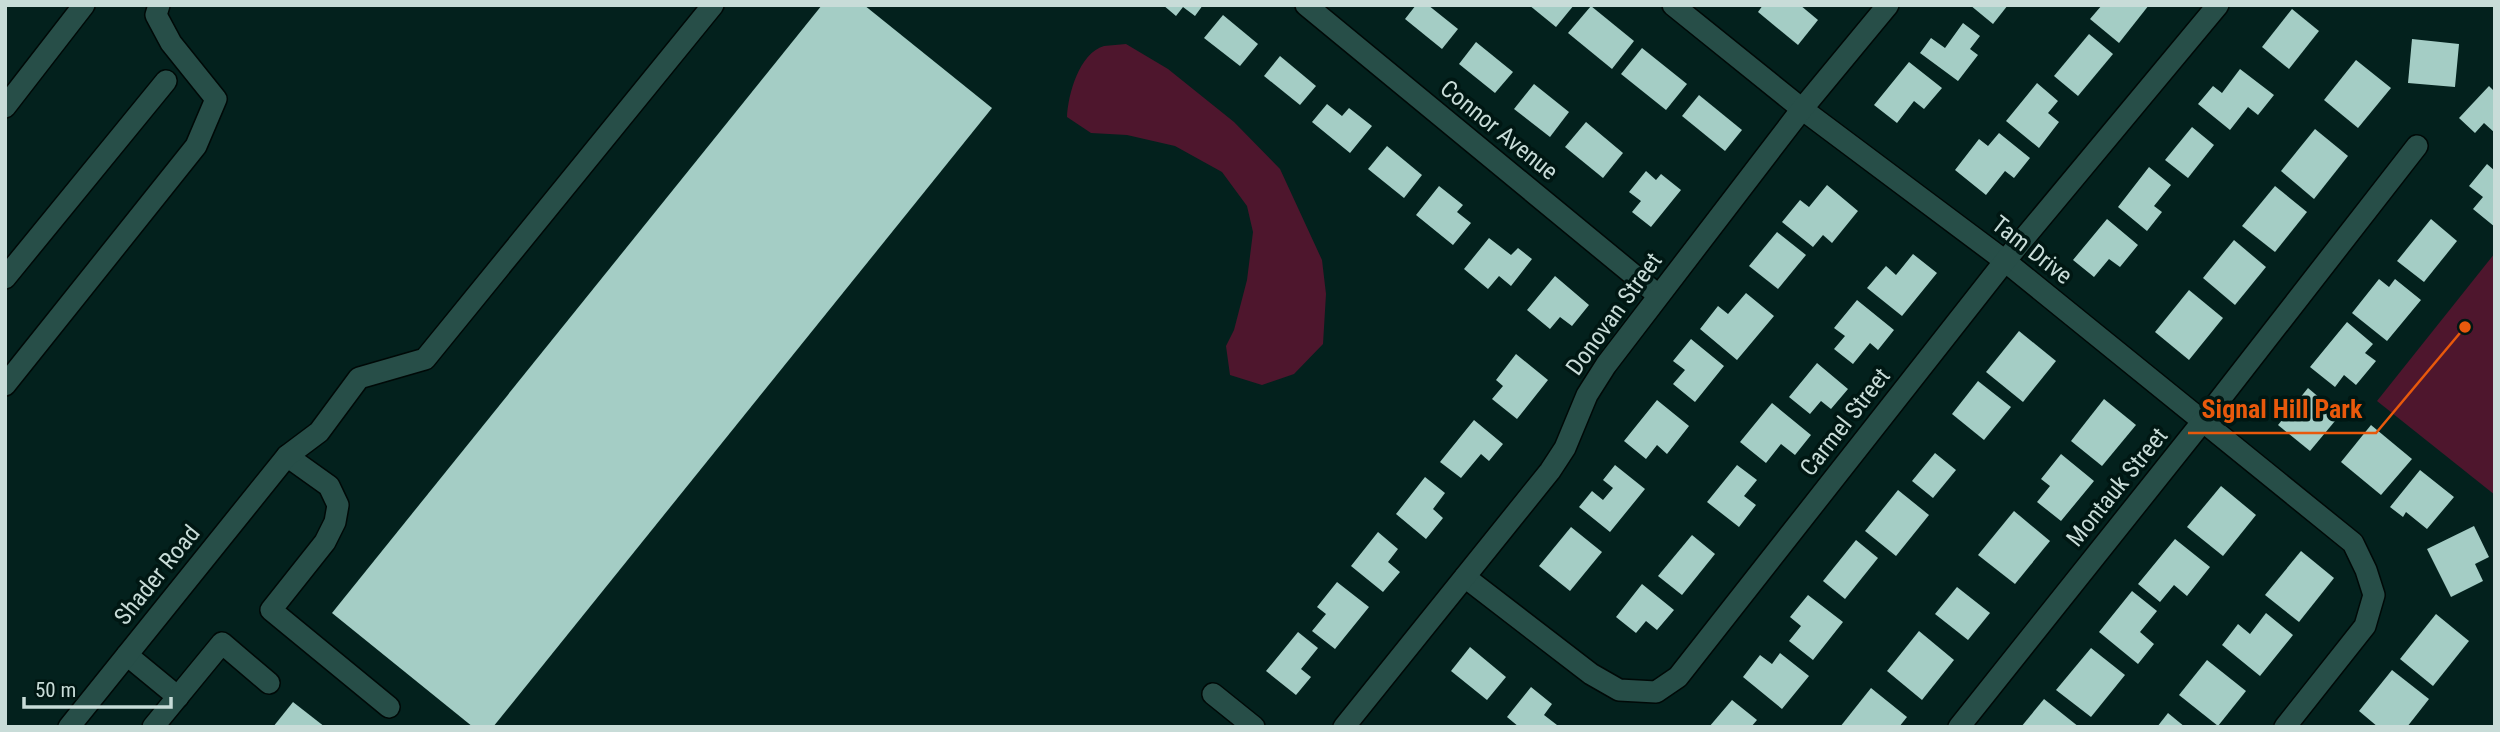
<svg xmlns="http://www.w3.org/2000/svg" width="2500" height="732" viewBox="0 0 2500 732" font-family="'Roboto Condensed',sans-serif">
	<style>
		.green { fill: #4e162d }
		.building { fill: #a4cdc5 }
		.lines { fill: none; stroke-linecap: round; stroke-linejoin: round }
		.minor-casing { stroke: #000907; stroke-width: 24 }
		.minor { stroke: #274e48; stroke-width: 21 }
		.labels { text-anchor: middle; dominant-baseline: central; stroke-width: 7; stroke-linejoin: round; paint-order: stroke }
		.street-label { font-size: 24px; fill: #c8dcd8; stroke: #001713 }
		.leader { fill: none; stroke: #e8590c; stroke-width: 2.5 }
		.callout-dot { fill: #e8590c; stroke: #001713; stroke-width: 2.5 }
		.callout-label { font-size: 26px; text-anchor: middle; font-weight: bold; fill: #e8590c; stroke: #001713; stroke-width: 7; stroke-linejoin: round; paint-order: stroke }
	</style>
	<rect width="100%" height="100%" fill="#03211d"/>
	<g class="green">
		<path d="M1126 44 1168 69 1234 122 1280 169 1322 260 1326 294 1323 344 1294 374 1262 385 1230 375 1226 346 1234 330 1247 280 1253 232 1247 206 1222 172 1175 146 1127 135 1091 133 1067 117C1068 95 1079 53 1104 46 1111 45 1119 45 1126 44Z"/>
		<path d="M2495 253V495L2377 401Z"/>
	</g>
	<g class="building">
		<path d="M822 5H864L992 108 493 727H473L332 613Z"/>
		<path d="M1163 5H1203L1195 16 1183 7 1176 16Z"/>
		<path d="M1416 5H1428L1458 29 1442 49 1405 19Z"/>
		<path d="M1529 5H1574L1556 27Z"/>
		<path d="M1763 5H1800L1818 20 1798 45 1758 12Z"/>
		<path d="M1970 5H2008L1993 24Z"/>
		<path d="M2102 5H2149L2119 43 2090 19Z"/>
		<path d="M1591 6 1634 41 1612 69 1568 33Z"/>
		<path d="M2292 9 2319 31 2289 69 2262 47Z"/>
		<path d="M1223 15 1258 44 1240 66 1204 38Z"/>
		<path d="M1963 23 1980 36 1970 49 1978 55 1958 81 1920 53 1931 38 1945 48Z"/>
		<path d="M2089 34 2113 54 2078 96 2054 76Z"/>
		<path d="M2412 39 2459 44 2455 87 2408 83Z"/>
		<path d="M1476 42 1513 72 1495 93 1459 64Z"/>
		<path d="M1642 48 1687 84 1666 110 1621 74Z"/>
		<path d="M1280 56 1316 86 1300 105 1264 76Z"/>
		<path d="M2356 60 2391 88 2358 128 2324 100Z"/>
		<path d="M1909 62 1942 88 1924 109 1914 101 1897 123 1874 105Z"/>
		<path d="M2240 69 2274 95 2258 115 2248 107 2230 130 2198 104 2213 86 2222 93Z"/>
		<path d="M2037 83 2058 101 2048 113 2059 122 2039 148 2006 121Z"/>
		<path d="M1534 84 1569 112 1550 137 1514 109Z"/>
		<path d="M2489 86 2495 92V133L2484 123 2475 133 2459 118Z"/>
		<path d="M1699 95 1742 130 1725 151 1682 116Z"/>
		<path d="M1327 104 1342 116 1349 108 1372 126 1350 153 1312 122Z"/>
		<path d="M1586 122 1623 153 1603 178 1565 147Z"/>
		<path d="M2192 127 2214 145 2188 178 2165 160Z"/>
		<path d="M2315 129 2348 156 2314 199 2281 171Z"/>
		<path d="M1999 133 2030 158 2014 178 2005 171 1986 195 1955 170 1979 139 1988 146Z"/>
		<path d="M1387 146 1422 175 1404 198 1368 169Z"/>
		<path d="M2487 164 2495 171V227L2473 209 2483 197 2469 186Z"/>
		<path d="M2149 167 2171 185 2154 206 2162 212 2147 231 2118 207Z"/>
		<path d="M1646 171 1656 180 1661 174 1681 190 1651 227 1632 212 1641 201 1629 192Z"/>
		<path d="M1827 185 1858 211 1832 243 1823 235 1813 247 1782 222 1800 200 1809 207Z"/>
		<path d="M1439 186 1463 205 1457 212 1471 223 1453 245 1416 215Z"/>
		<path d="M2275 186 2307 212 2275 252 2242 226Z"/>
		<path d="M2107 219 2138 245 2120 267 2109 259 2094 277 2073 260Z"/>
		<path d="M2431 219 2457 241 2424 282 2397 261Z"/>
		<path d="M1777 232 1806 255 1778 289 1749 266Z"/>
		<path d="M1489 238 1511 255 1518 248 1532 259 1511 286 1499 276 1488 289 1464 269Z"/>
		<path d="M2234 240 2266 267 2235 305 2203 278Z"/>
		<path d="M1913 254 1937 273 1902 316 1867 288 1886 266 1896 275Z"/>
		<path d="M1555 276 1589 305 1572 326 1560 317 1550 329 1527 310Z"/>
		<path d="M2379 279 2389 287 2395 279 2421 300 2387 341 2352 313Z"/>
		<path d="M2189 290 2223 318 2189 360 2155 332Z"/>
		<path d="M1746 293 1774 316 1737 360 1700 329 1718 306 1728 314Z"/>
		<path d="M1857 300 1894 330 1878 350 1870 343 1853 364 1834 349 1845 336 1834 328Z"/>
		<path d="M2347 322 2373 344 2365 353 2376 361 2356 385 2344 375 2335 387 2310 367Z"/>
		<path d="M2019 331 2056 361 2023 402 1986 372Z"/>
		<path d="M1691 339 1724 366 1695 402 1673 384 1685 370 1673 361Z"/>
		<path d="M1516 354 1548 380 1517 419 1492 399 1503 386 1496 380Z"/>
		<path d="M1817 363 1848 389 1831 409 1821 401 1810 414 1789 397Z"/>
		<path d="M1978 381 2011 407 1984 440 1952 414Z"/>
		<path d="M2308 388 2340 415 2310 451 2278 425Z"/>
		<path d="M2104 399 2136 425 2102 466 2071 441Z"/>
		<path d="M1657 400 1689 426 1667 454 1657 445 1646 459 1624 441Z"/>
		<path d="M1772 403 1811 435 1795 455 1781 444 1766 463 1740 442Z"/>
		<path d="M1474 420 1503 444 1489 461 1481 454 1461 478 1440 462Z"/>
		<path d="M2371 425 2412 459 2381 495 2341 462Z"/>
		<path d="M1935 453 1956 470 1933 498 1912 481Z"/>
		<path d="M2061 454 2094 481 2061 521 2037 502 2050 486 2041 479Z"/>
		<path d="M1615 465 1645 489 1610 532 1579 507 1592 491 1603 500 1613 488 1603 480Z"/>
		<path d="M1737 465 1757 480 1744 496 1756 505 1739 527 1707 502Z"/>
		<path d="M2420 470 2454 497 2427 529 2406 512 2403 517 2390 507Z"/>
		<path d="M1425 477 1445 493 1433 509 1443 518 1426 539 1396 514Z"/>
		<path d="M2221 486 2256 515 2223 556 2187 527Z"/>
		<path d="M1898 490 1929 515 1896 556 1865 531Z"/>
		<path d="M2014 511 2050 541 2015 584 1978 555Z"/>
		<path d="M2474 526 2489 557 2475 564 2483 581 2451 597 2427 549Z"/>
		<path d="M1571 527 1602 552 1570 591 1539 566Z"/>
		<path d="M1378 532 1398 549 1388 562 1400 572 1383 592 1351 566Z"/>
		<path d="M1692 535 1715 554 1682 595 1658 576Z"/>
		<path d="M2175 539 2210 567 2187 596 2174 585 2160 602 2138 584Z"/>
		<path d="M1856 540 1878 558 1845 599 1823 581Z"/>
		<path d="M2301 551 2334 578 2299 622 2265 595Z"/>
		<path d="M1337 582 1369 607 1335 649 1312 631 1326 614 1317 607Z"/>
		<path d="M1642 584 1674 610 1657 630 1646 621 1636 633 1616 617Z"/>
		<path d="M1957 587 1990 613 1968 640 1935 614Z"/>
		<path d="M2132 591 2157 611 2140 632 2154 644 2138 664 2099 632Z"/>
		<path d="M1808 595 1843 622 1813 660 1789 641 1801 626 1790 617Z"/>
		<path d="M2266 613 2293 635 2260 676 2222 645 2238 624 2250 634Z"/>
		<path d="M2436 614 2469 641 2433 686 2400 659Z"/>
		<path d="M1919 631 1954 660 1922 700 1887 671Z"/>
		<path d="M1298 632 1318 648 1301 669 1311 677 1296 695 1266 671Z"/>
		<path d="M1470 647 1506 677 1487 700 1451 671Z"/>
		<path d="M2091 648 2125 675 2091 717 2056 690Z"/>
		<path d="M1780 653 1809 676 1782 709 1743 677 1760 655 1772 664Z"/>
		<path d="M2207 660 2246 691 2218 726 2179 695Z"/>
		<path d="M2392 670 2429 699 2407 727H2378L2359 711Z"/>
		<path d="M1531 687 1552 704 1544 715 1557 725 1555 727H1519L1507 717Z"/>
		<path d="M1871 688 1907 717 1899 727H1840Z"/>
		<path d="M2044 699 2079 727H2021Z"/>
		<path d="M1732 700 1757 720 1751 727H1709Z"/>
		<path d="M293 702 325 727H273Z"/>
		<path d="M2168 713 2185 727H2157Z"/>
	</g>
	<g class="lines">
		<defs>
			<g id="minor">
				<path d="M1306 5 1658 295"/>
				<path d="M1673 5 1802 109 2005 261 2353 543 2366 570 2374 595 2365 626 2285 727"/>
				<path d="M5 107 84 5"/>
				<path d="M5 278 166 81"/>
				<path d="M5 385 196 146 216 99 171 43 156 15 159 5"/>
				<path d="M287 456 329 486 338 505 335 522 325 542 271 610 389 707"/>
				<path d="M1465 577 1591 674 1619 690 1656 692 1678 677 2005 261 2218 5"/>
				<path d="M127 655 178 697"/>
				<path d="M1213 694 1254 727"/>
				<path d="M69 727 287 456 319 432 359 378 425 359 713 5"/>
				<path d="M153 727 222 643 269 683"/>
				<path d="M1344 727 1550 471 1565 448 1587 395 1606 365 1802 109 1888 5"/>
				<path d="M1959 727 2203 421 2417 146"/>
			</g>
		</defs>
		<use href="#minor" class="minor-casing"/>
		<use href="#minor" class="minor"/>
	</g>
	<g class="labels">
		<g class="street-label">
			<text transform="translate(1499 130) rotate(39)">Connor Avenue</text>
			<text transform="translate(2032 250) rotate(38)">Tam Drive</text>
			<text transform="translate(1614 314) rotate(-54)">Donovan Street</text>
			<text transform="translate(1845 422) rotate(-52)">Carmel Street</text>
			<text transform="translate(2117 487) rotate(-51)">Montauk Street</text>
			<text transform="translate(157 575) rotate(-51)">Shader Road</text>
		</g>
	</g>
	<path class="leader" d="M2465 327L2376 433H2188"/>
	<circle class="callout-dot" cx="2465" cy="327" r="7"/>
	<g class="callout-label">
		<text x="2282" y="418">Signal Hill Park</text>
	</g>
	<rect width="2500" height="732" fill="none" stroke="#c8dcd8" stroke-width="14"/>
	<path d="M24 697v10h147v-10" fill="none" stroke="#c8dcd8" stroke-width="3.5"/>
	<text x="35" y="697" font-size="21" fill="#c8dcd8" stroke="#001713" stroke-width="5" paint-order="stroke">50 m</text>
</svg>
